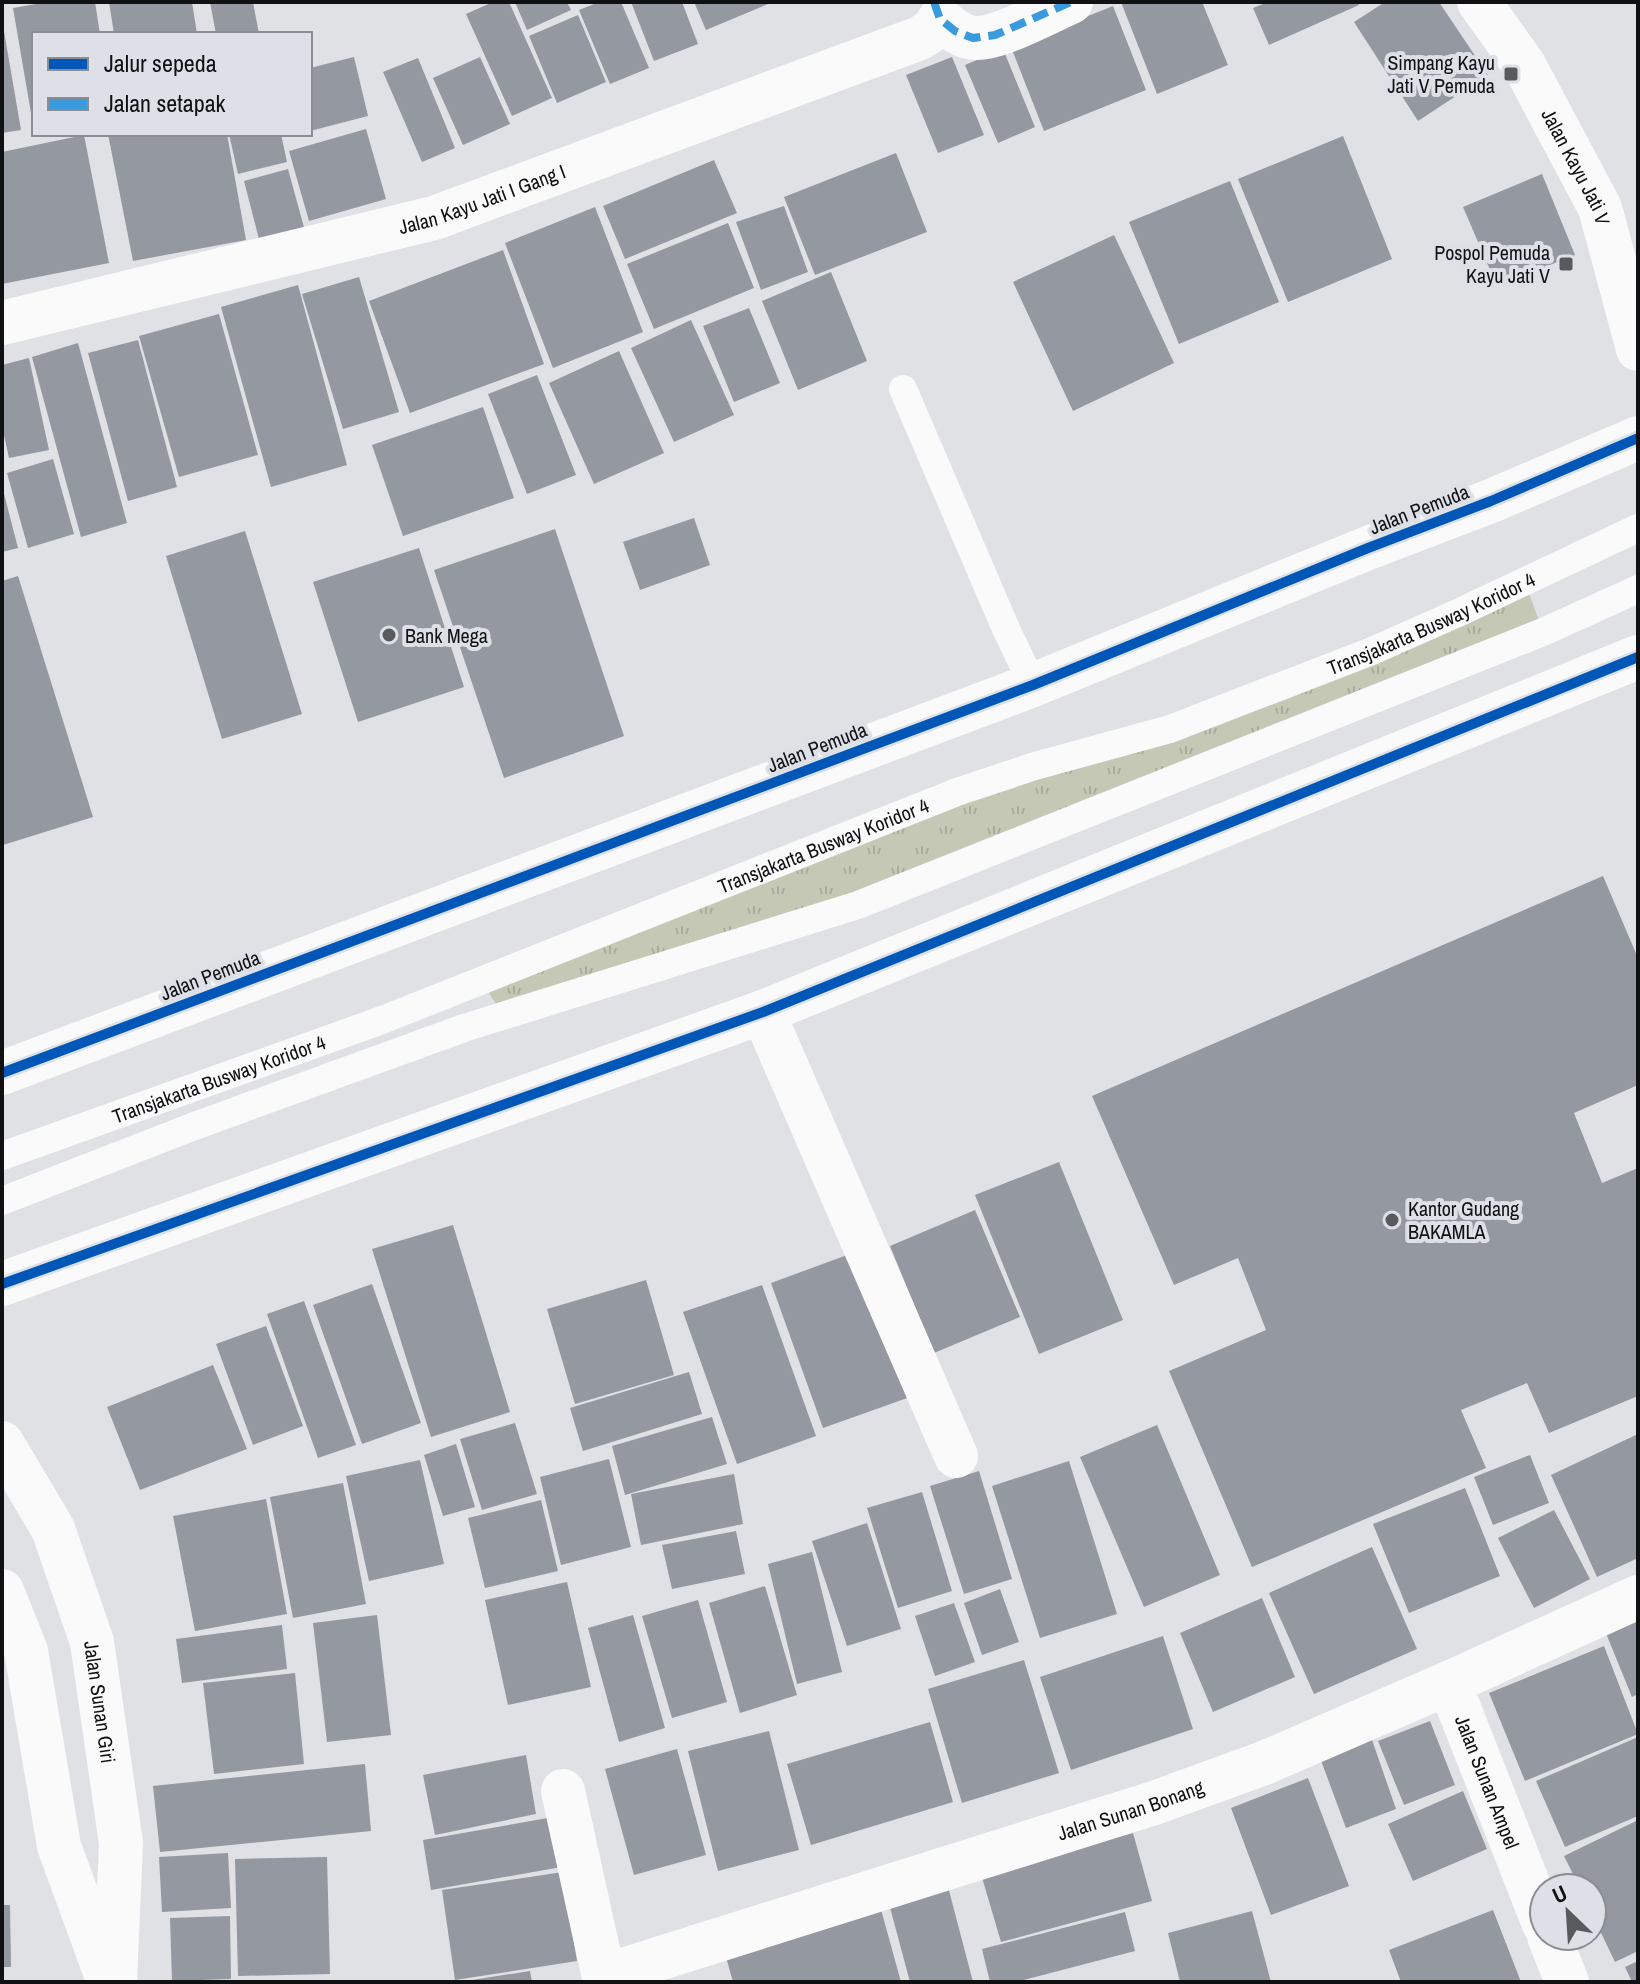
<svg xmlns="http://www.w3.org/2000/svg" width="1640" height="1984" viewBox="0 0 1640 1984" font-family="'Archivo Narrow',sans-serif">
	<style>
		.grass { fill: url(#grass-tufts) }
		.building { fill: #9498a0 }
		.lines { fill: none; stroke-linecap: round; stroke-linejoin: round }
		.lane { stroke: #fafafb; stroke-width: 28 }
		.street { stroke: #fafafb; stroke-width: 44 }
		.secondary { stroke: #fafafb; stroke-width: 44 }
		.primary { stroke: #fafafb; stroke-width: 44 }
		.quiet { stroke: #3a9ade; stroke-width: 8; stroke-dasharray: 16 8; stroke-linecap: butt }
		.cycleway-casing { stroke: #dde0e6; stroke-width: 15 }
		.cycleway { stroke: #0057b8; stroke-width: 10 }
		.poi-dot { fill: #585a5c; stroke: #dde0e6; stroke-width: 3 }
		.labels { text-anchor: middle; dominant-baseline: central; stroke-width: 8; stroke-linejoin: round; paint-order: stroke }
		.poi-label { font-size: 20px; fill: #101113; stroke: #dde0e6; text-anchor: end }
		.street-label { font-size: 20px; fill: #101113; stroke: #dde0e6 }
	</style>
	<defs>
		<pattern id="grass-tufts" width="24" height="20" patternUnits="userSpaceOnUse" patternTransform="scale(2)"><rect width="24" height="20" fill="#c6c8b6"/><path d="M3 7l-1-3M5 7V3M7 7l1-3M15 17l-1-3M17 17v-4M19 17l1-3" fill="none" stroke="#a9ab9c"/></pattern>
	</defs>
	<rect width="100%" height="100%" fill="#dfe1e4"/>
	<path class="grass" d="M1525 582 1543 632 1016 845 504 1016 481 981Z"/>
	<g class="building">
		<path d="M47 2H95L100 34H34V119H32L13 8Z"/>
		<path d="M109 2H192L197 34H114Z"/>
		<path d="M210 2H253L259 34H216Z"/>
		<path d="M493 2H509L552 98 512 116 466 14Z"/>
		<path d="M515 2H567L571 10 527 30Z"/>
		<path d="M599 2H621L649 68 610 84 579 10Z"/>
		<path d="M631 2H682L698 44 654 61Z"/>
		<path d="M694 2H773L706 30Z"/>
		<path d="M1121 2H1202L1228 65 1157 94Z"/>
		<path d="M1268 2H1357L1359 5 1269 45 1253 8Z"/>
		<path d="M1385 2H1439L1488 75 1418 121 1354 22Z"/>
		<path d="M1113 6 1146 90 1044 131 1011 47Z"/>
		<path d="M578 15 606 82 557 103 529 36Z"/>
		<path d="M4 31 21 130 2 133V32Z"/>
		<path d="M1003 49 1035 127 998 143 965 65Z"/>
		<path d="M354 57 368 116 310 131V68Z"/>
		<path d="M480 57 510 124 463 145 433 78Z"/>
		<path d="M952 57 984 135 938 153 906 75Z"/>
		<path d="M418 58 455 148 422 162 383 72Z"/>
		<path d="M366 129 386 199 309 221 289 151Z"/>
		<path d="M108 134H227L246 240 133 261Z"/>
		<path d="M229 134H281L287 162 238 174Z"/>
		<path d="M84 135 109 263 2 284V152Z"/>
		<path d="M1343 136 1392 259 1288 302 1238 179Z"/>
		<path d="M896 153 927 232 815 275 784 197Z"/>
		<path d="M714 160 737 213 625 259 603 206Z"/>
		<path d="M288 169 305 231 260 243 244 181Z"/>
		<path d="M1542 174 1575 255 1497 286 1463 207Z"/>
		<path d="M1230 181 1279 302 1179 344 1129 222Z"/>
		<path d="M784 206 808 272 761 290 736 222Z"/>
		<path d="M595 207 643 332 553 368 505 243Z"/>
		<path d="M728 223 754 288 654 329 627 264Z"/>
		<path d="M1114 235 1174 363 1073 411 1013 282Z"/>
		<path d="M503 250 544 364 410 413 369 301Z"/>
		<path d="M831 272 867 361 798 390 762 301Z"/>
		<path d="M359 277 399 412 343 429 302 294Z"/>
		<path d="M298 285 347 465 271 487 221 307Z"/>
		<path d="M749 308 780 383 734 402 703 326Z"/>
		<path d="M219 314 258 455 179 477 139 336Z"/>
		<path d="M691 320 734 415 674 442 631 348Z"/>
		<path d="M138 340 177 487 128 501 88 353Z"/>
		<path d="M78 343 127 523 81 537 32 357Z"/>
		<path d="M619 351 664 453 594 484 549 383Z"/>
		<path d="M29 358 49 450 9 458 2 426V365Z"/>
		<path d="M537 375 576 475 527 494 488 394Z"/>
		<path d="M483 407 514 498 403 536 372 445Z"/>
		<path d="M53 459 74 534 28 548 7 473Z"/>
		<path d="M2 486 18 548 2 552Z"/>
		<path d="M694 518 710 565 640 590 623 542Z"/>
		<path d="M555 529 624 736 504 778 434 570Z"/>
		<path d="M245 531 302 714 222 739 166 556Z"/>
		<path d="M419 548 464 687 358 722 313 582Z"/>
		<path d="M18 576 93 817 3 845 2 581Z"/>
		<path d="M1603 876 1638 958V1085L1574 1113 1602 1183 1638 1168V1396L1549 1433 1527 1383 1461 1410 1486 1468 1252 1567 1169 1371 1266 1330 1238 1258 1174 1285 1092 1096Z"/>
		<path d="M1059 1162 1123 1320 1039 1354 975 1195Z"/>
		<path d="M975 1210 1020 1317 934 1353 890 1246Z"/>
		<path d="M453 1225 510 1412 431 1437 372 1249Z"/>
		<path d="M858 1251 910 1397 823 1428 771 1283Z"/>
		<path d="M646 1280 674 1375 575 1404 547 1309Z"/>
		<path d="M372 1284 421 1423 362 1444 313 1305Z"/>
		<path d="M762 1285 816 1436 737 1464 683 1312Z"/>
		<path d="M304 1301 356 1445 318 1458 267 1314Z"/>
		<path d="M266 1326 303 1426 253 1445 216 1344Z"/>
		<path d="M213 1365 247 1449 140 1490 107 1407Z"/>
		<path d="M689 1372 702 1414 583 1451 570 1408Z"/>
		<path d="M712 1417 727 1464 625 1495 612 1446Z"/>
		<path d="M515 1423 537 1494 482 1510 460 1439Z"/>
		<path d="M1157 1425 1220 1575 1144 1607 1080 1457Z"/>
		<path d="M1638 1434V1558L1597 1577 1551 1475Z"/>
		<path d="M456 1444 475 1507 443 1516 424 1455Z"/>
		<path d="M1530 1455 1549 1503 1493 1525 1474 1477Z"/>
		<path d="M609 1459 631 1547 561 1565 540 1477Z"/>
		<path d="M420 1460 444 1564 369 1581 346 1476Z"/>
		<path d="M1069 1461 1117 1614 1040 1638 992 1486Z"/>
		<path d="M979 1471 1012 1579 964 1594 930 1486Z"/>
		<path d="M734 1474 743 1524 641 1545 631 1494Z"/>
		<path d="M343 1483 366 1604 293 1618 270 1497Z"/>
		<path d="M1465 1488 1500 1576 1409 1613 1373 1524Z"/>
		<path d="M922 1492 952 1591 898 1608 867 1508Z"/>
		<path d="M266 1499 287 1614 195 1631 173 1516Z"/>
		<path d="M541 1500 558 1571 485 1588 468 1518Z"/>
		<path d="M1554 1510 1590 1579 1534 1608 1498 1538Z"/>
		<path d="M867 1523 901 1629 847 1646 812 1541Z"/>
		<path d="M736 1531 745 1574 672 1589 662 1545Z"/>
		<path d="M1372 1547 1417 1649 1314 1694 1269 1593Z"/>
		<path d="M812 1552 842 1672 797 1684 768 1564Z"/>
		<path d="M567 1582 591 1687 508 1705 485 1600Z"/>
		<path d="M765 1586 797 1695 740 1713 709 1603Z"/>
		<path d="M1000 1589 1019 1642 982 1655 964 1603Z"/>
		<path d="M1262 1598 1295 1677 1213 1712 1180 1633Z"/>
		<path d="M698 1600 727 1702 672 1718 642 1616Z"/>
		<path d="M954 1603 975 1662 935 1676 915 1616Z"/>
		<path d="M1638 1612V1694L1632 1697 1603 1626Z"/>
		<path d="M377 1615 391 1735 327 1742 313 1623Z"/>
		<path d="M633 1615 665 1728 619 1742 588 1628Z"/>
		<path d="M282 1625 287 1669 182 1683 176 1639Z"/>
		<path d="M1163 1636 1193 1729 1071 1770 1040 1677Z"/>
		<path d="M1604 1646 1638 1734 1525 1781 1489 1693Z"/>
		<path d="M1024 1660 1059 1773 962 1803 928 1689Z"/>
		<path d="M295 1673 304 1764 214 1774 203 1683Z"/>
		<path d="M1430 1721 1455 1785 1404 1805 1378 1741Z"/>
		<path d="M930 1722 953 1802 811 1845 787 1764Z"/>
		<path d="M769 1731 799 1850 718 1871 688 1751Z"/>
		<path d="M1371 1737 1396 1809 1346 1828 1319 1755Z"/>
		<path d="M1638 1737V1816L1565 1847 1536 1781Z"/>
		<path d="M677 1749 706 1855 634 1875 605 1769Z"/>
		<path d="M526 1755 536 1814 435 1835 423 1775Z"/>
		<path d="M365 1764 371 1831 160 1852 153 1786Z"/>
		<path d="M1308 1778 1349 1886 1271 1915 1231 1808Z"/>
		<path d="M1463 1791 1487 1849 1413 1881 1388 1824Z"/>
		<path d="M559 1816 567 1866 431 1890 423 1840Z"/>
		<path d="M1638 1820V1951L1615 1962 1592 1914V1888H1580L1564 1856Z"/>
		<path d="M1133 1833 1152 1901 1001 1942 981 1874Z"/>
		<path d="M228 1853 231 1908 162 1912 159 1857Z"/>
		<path d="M327 1857 330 1974 238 1976 235 1859Z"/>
		<path d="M563 1872 577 1961 455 1980 442 1890Z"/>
		<path d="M947 1883 973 1982H910L888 1900Z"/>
		<path d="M877 1895 901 1982H733L721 1939Z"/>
		<path d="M2 1905H10L11 1967H2Z"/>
		<path d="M1493 1910 1521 1982H1401L1389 1950Z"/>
		<path d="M1252 1911 1271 1982H1180L1168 1933Z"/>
		<path d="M1125 1912 1135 1951 1016 1982H990L982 1949Z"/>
		<path d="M230 1916 231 1979 172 1981 170 1918Z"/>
		<path d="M1638 1961V1982H1632L1625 1967Z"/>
		<path d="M530 1971 532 1982H473L472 1980Z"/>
	</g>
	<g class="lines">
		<g class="lane">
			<path d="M903 389 1006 629 1033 685"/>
			<path id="s1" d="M2 1156 382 1020 957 792 1035 766 1170 729 1372 651 1460 612 1638 528"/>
			<path d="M2 1201 192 1127 464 1028 858 905 1543 632 1638 589"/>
		</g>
		<g class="street">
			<path d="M940 19C950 27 961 37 974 38 997 40 1048 12 1071 2"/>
			<path id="s2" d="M2 323 434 218 920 38 932 30 940 19"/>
			<path d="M763 1012 956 1456"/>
			<path id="s3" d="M1449 1683 1544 1924"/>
			<path d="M563 1791 605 1982"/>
			<path d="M1549 1936 1567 1982"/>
			<path id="s4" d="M604 1976 1154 1803 1264 1763 1449 1683 1638 1597"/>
		</g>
		<g class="secondary">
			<path id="s5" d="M1479 2 1524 65 1600 208 1638 349"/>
			<path id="s6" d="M2 1443 53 1529 92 1642 121 1843 115 1982"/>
			<path d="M2 1591 26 1651 59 1846 108 1980"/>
		</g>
		<g class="primary">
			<path d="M2 1073 1033 685 1368 548 1491 501 1638 438"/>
			<path d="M2 1284 763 1012 1638 657"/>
		</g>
		<path class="quiet" d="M934 2 940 19 955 31 973 38 995 35 1071 2"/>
		<defs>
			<g id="cycleway">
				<path d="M2 1073 1033 685 1368 548 1491 501 1638 438"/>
				<path d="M2 1284 763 1012 1638 657"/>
			</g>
		</defs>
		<use href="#cycleway" class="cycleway-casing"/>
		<use href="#cycleway" class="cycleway"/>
	</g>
	<g class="poi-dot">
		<rect x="1503" y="66" width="16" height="16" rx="4"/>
		<rect x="1558" y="256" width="16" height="16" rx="4"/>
		<circle cx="389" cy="635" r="8"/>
		<circle cx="1392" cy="1220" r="8"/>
	</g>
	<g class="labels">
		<g class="poi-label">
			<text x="1495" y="62">Simpang Kayu<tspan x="1495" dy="23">Jati V Pemuda</tspan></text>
			<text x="1550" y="252">Pospol Pemuda<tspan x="1550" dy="23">Kayu Jati V</tspan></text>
			<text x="405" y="635" text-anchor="start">Bank Mega</text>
			<text x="1408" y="1208" text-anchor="start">Kantor Gudang<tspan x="1408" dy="23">BAKAMLA</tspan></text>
		</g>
		<g class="street-label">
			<text stroke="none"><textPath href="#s5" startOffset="192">Jalan Kayu Jati V</textPath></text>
			<text stroke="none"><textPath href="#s2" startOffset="496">Jalan Kayu Jati I Gang I</textPath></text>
			<text transform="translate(1419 509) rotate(-21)">Jalan Pemuda</text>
			<text stroke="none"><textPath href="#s1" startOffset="1526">Transjakarta Busway Koridor 4</textPath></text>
			<text transform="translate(817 747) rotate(-21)">Jalan Pemuda</text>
			<text stroke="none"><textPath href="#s1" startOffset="878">Transjakarta Busway Koridor 4</textPath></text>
			<text transform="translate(210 975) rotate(-21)">Jalan Pemuda</text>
			<text stroke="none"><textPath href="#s1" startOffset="230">Transjakarta Busway Koridor 4</textPath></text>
			<text stroke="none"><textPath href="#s6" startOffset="280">Jalan Sunan Giri</textPath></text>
			<text stroke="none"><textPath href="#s3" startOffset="106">Jalan Sunan Ampel</textPath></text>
			<text stroke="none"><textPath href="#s4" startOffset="552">Jalan Sunan Bonang</textPath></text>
		</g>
	</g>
	<rect width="1640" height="1984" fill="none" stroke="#101113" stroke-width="8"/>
	<rect x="32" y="32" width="280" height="104" fill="#dde0e6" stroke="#8b8d92" stroke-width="2"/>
	<rect x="48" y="58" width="40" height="12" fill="#0057b8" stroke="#8b8d92" stroke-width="2"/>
	<text x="104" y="72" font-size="24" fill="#101113">Jalur sepeda</text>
	<rect x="48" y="98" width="40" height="12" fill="#3a9ade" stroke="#8b8d92" stroke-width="2"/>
	<text x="104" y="112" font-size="24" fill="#101113">Jalan setapak</text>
	<g transform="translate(1568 1912) rotate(335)"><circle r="38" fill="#dde0e6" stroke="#8b8d92" stroke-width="2"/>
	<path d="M0-6L14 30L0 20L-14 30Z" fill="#585a5c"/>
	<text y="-12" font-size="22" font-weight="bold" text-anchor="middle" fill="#101113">U</text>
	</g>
</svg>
